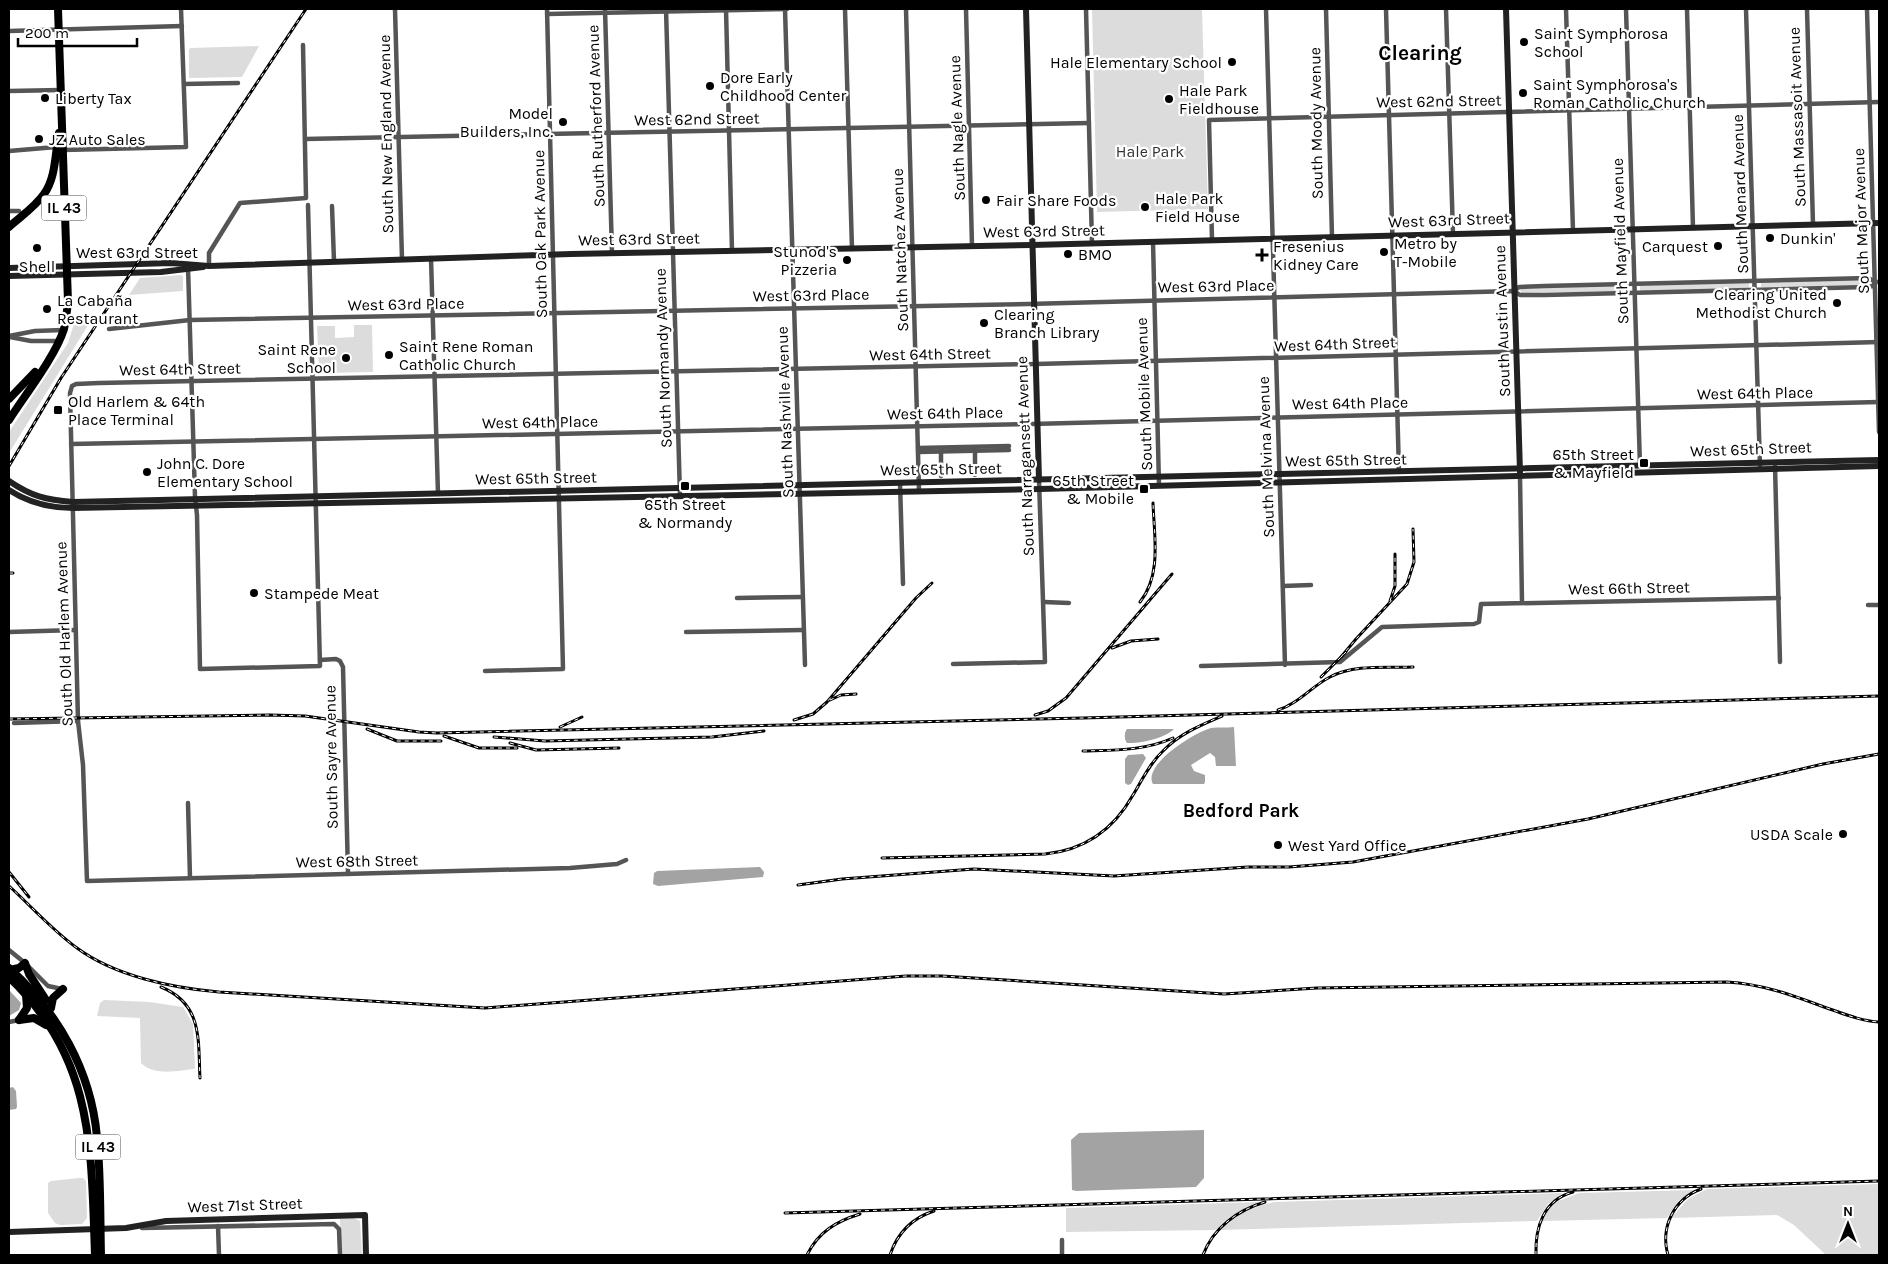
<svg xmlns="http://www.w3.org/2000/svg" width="1888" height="1264" viewBox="0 0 1888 1264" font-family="Karla,sans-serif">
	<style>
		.green { fill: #dcdcdc }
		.water { fill: #a3a3a3 }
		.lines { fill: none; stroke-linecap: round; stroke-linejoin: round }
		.street { stroke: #555; stroke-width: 4.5 }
		.secondary { stroke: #222; stroke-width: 6 }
		.primary { stroke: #000; stroke-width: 8 }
		.rail-casing { stroke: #000; stroke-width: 3 }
		.rail { stroke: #fff; stroke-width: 1; stroke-dasharray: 4; stroke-linecap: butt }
		.poi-dot { fill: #000; stroke: #fff; stroke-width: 2 }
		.labels { text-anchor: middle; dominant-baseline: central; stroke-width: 4.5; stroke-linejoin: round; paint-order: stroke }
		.shield { fill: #fff; stroke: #4c4c4c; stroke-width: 1 }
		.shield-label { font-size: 15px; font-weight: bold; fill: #000 }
		.poi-label { font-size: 16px; fill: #000; stroke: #fff; text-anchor: start }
		.street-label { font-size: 16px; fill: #000; stroke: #fff }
		.park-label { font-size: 16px; fill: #333; stroke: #fff }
		.quarter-label { font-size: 19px; font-weight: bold; fill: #000; stroke: #fff }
		.district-label { font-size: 21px; font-weight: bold; fill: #000; stroke: #fff }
	</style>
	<rect width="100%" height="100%" fill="#fff"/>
	<g class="green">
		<path d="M1092 9H1202L1208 209 1097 212Z"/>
		<path d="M259 46 242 77 189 78V49L191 48Z"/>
		<path d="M181 275 183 277V291L129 295 140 278Z"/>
		<path d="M1869 279V285L1761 287V281Z"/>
		<path d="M1749 282V288L1640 291V285Z"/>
		<path d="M1628 285 1629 291 1521 293 1520 288Z"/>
		<path d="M77 314H95L9 453V432L68 343Z"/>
		<path d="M354 325H372L373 372 319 373 317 326H335V338L354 337Z"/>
		<path d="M104 1000 149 1002 183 1007 193 1024 195 1068 194 1069C177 1071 154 1076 141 1063L140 1018 97 1016 100 1003Z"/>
		<path d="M79 1178H83L86 1181 87 1218 82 1224 60 1225 55 1223 48 1213V1183L51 1181Z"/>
		<path d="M1879 1184V1255H1826L1794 1225 1777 1215 1671 1218 1688 1199 1707 1189Z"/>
		<path d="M1695 1190 1679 1200 1667 1218 1542 1221 1547 1211 1556 1202 1579 1193Z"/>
		<path d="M1563 1193 1548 1204 1537 1221 1220 1230C1234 1216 1254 1206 1274 1202Z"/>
		<path d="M1259 1202 1239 1212 1215 1230 1066 1232V1208Z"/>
		<path d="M340 1218H354L360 1221 362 1255H341Z"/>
	</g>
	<g class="water">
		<path d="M1234 727 1236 766H1216L1215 757 1210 753 1191 765 1194 771 1205 775V782L1204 784H1153C1142 765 1195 732 1211 728 1218 727 1227 728 1234 727Z"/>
		<path d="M1127 729H1174C1165 738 1140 744 1127 743 1124 739 1124 733 1127 729Z"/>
		<path d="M1143 754 1146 758 1131 784 1128 785 1125 783V759L1128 755Z"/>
		<path d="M760 867 764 872 763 877 658 886 653 884 654 873 657 871Z"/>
		<path d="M9 990 21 1003 19 1010 9 1016Z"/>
		<path d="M13 1087 16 1091 17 1107 16 1109 9 1110V1088Z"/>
		<path d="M1204 1130V1178L1196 1187 1076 1191 1072 1190 1071 1140 1079 1133Z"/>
	</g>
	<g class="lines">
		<g class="street">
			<path d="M395 9 402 259"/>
			<path d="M605 9 612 253"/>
			<path d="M666 9 680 496"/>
			<path d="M726 9 732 251"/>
			<path d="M785 9 805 665"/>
			<path d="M845 9 852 249"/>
			<path d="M906 9 919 491"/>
			<path d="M966 9 972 246"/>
			<path d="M1086 9 1092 244"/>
			<path d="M1266 9 1285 665"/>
			<path d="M1326 9 1332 237"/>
			<path d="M1386 9 1399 472"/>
			<path d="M1446 9 1453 234"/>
			<path d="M1566 9 1573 231"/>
			<path d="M1626 9 1640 466"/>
			<path d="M1687 9 1693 228"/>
			<path d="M1746 9 1760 466"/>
			<path d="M1807 9 1813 225"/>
			<path d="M1867 9 1879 432"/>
			<path d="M547 14 787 9"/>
			<path d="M9 31 182 26"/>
			<path d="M184 84 238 83"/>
			<path d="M9 91 61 90"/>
			<path d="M305 139 1089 123"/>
			<path d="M63 150 186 147 181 9"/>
			<path d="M9 151 56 147"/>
			<path d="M332 206 334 261"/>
			<path d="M9 211H19"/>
			<path d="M1212 240 1209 120 1879 102"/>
			<path d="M1153 242 1159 485"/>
			<path d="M431 258 438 494"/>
			<path d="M209 266V253L240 203 306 198 303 45"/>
			<path d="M188 267 195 497 197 515 200 669 320 666 308 205"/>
			<path d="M1514 291 1519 287 1544 286 1868 278 1874 281"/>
			<path d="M109 329 190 320 1028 304 1514 291 1520 295H1545L1868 287 1873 286 1875 282H1879"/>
			<path d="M9 336 35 331 63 330"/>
			<path d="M10 337 31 341H59"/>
			<path d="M71 444 1032 424 1879 402"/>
			<path d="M918 448 1009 446"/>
			<path d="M975 448V475"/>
			<path d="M941 449V476"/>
			<path d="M918 452 1009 450"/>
			<path d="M1775 466 1780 662"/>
			<path d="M1520 476 1522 603"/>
			<path d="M900 483 903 584"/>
			<path d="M1283 586 1311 585"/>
			<path d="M737 598 802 597"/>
			<path d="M1044 602 1069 603"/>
			<path d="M1868 605H1879"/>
			<path d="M9 632 75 630"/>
			<path d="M686 632 803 630"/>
			<path d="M320 660 336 659 340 661 343 667 348 874"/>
			<path d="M953 664 1045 662 1039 480"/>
			<path d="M1201 666 1340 662 1382 627 1474 624 1479 622 1481 604 1779 598"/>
			<path d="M485 671 563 669 547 9"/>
			<path d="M14 723 78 721"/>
			<path d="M188 803 190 878"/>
			<path d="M626 860 617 864 570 868 87 881 83 765 78 721 70 393 72 386 76 384 99 383 1036 364 1879 342"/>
			<path d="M9 950 25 963 48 986 62 989"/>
			<path d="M9 1022 19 1020"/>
			<path d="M218 1226 219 1255"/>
			<path d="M142 1228 334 1224 339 1229 340 1255"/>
			<path d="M1062 1240V1255"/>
		</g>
		<g class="secondary">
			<path d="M1026 9 1039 480"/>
			<path d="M1506 9 1520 472"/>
			<path d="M9 268 171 263 209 266 571 254 1032 245 1879 223"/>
			<path d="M9 276 161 272 203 267"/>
			<path d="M9 481C31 496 46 500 73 502L1879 460"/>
			<path d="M9 490C29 503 49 508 73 508L1040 489 1879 466"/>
			<path d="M9 1232 126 1228 166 1221 365 1215 366 1255"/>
		</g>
		<g class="primary">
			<path d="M9 227C20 217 35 207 44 194 56 178 55 153 59 133"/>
			<path d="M9 399 35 372"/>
			<path d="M9 420C25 395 55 357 64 329 66 320 67 311 68 302L58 9"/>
			<path d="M9 968C58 1012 91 1071 97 1137 101 1176 100 1216 101 1255"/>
			<path d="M10 970 19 968 25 963 29 974 46 1000"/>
			<path d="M9 977C94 1058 91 1147 95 1255"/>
			<path d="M51 1008 53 998 63 989"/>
			<path d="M19 1020 34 1018 46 1025"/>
			<path d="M19 1020 27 1008 26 995"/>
		</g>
		<defs>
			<g id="rail">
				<path d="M9 466 61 378 306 9"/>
				<path d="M9 573H13"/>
				<path d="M1390 601 1395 586V554"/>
				<path d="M1140 602C1162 575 1154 535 1153 503"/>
				<path d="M1112 648 1131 641 1158 639"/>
				<path d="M1341 657 1356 639 1407 584 1414 562 1413 529"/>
				<path d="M1321 677 1346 652"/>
				<path d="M830 700 841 695 856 694"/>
				<path d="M1278 710C1298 704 1312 686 1330 677 1354 664 1387 668 1413 667"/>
				<path d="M1035 715 1048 711 1066 698 1172 574"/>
				<path d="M9 719 270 715 305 716 419 732 437 733 1083 718 1879 696"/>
				<path d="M794 720 813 714 827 702 916 598 932 583"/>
				<path d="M560 727 582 717"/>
				<path d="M367 729 397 741H441"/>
				<path d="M444 736 479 748H517"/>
				<path d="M494 737 545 741 712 737 764 731"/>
				<path d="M510 743 536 750 619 748"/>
				<path d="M1083 751C1114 750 1144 751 1173 738"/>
				<path d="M882 858 1045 854C1085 850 1114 829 1133 795 1142 780 1150 763 1163 751 1179 734 1201 725 1222 716"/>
				<path d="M9 872 29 897"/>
				<path d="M798 885 842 879 974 869 1114 876 1248 867H1289L1353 862 1588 819 1823 764 1879 754"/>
				<path d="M9 886C31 906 52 930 77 948 115 976 172 988 219 992L485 1008 906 976H942L1224 994 1317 988 1727 982C1762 984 1792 995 1824 1007 1842 1013 1860 1021 1879 1022"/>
				<path d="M161 987C203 1004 198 1040 200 1078"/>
				<path d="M785 1213 1879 1181"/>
				<path d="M807 1255C818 1232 837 1221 860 1214"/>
				<path d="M890 1255C897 1234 912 1218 934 1211"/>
				<path d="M1203 1255C1213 1228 1238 1210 1265 1202"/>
				<path d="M1536 1255C1535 1228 1543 1200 1573 1192"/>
				<path d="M1668 1255C1660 1227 1674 1199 1701 1189"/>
			</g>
		</defs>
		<use href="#rail" class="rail-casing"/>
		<use href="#rail" class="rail"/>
	</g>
	<g class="poi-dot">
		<circle cx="1524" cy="42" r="5"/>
		<circle cx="1232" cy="62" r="5"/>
		<circle cx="710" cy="86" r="5"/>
		<circle cx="1523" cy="93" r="5"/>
		<circle cx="45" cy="98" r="5"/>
		<circle cx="1169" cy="99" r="5"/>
		<circle cx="563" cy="122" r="5"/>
		<circle cx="39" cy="139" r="5"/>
		<circle cx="986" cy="200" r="5"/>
		<circle cx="1145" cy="207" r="5"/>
		<circle cx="1770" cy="238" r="5"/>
		<circle cx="1718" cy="246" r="5"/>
		<circle cx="37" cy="248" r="5"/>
		<circle cx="1384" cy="252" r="5"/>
		<circle cx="1068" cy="254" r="5"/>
		<path d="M1259.5 247.5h5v5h5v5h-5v5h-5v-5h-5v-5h5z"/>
		<circle cx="847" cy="260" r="5"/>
		<circle cx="1837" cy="303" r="5"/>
		<circle cx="47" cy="309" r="5"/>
		<circle cx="984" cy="323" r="5"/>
		<circle cx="389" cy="355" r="5"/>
		<circle cx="346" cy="358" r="5"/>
		<rect x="53" y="405" width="10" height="10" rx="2.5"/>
		<rect x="1639" y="458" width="10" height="10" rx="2.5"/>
		<circle cx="147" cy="472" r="5"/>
		<rect x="680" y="481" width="10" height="10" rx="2.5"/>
		<rect x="1139" y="484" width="10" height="10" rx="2.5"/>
		<circle cx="254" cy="593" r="5"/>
		<circle cx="1843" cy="834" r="5"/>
		<circle cx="1278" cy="845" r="5"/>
	</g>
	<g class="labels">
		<g class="shield">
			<rect x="41.5" y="195.5" width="45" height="25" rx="4"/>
			<rect x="75.5" y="1134.5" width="45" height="25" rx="4"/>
		</g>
		<g class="shield-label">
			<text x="64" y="208">IL 43</text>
			<text x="98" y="1147">IL 43</text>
		</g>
		<g class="poi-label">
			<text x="1534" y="33">Saint Symphorosa<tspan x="1534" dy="18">School</tspan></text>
			<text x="1222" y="62" text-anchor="end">Hale Elementary School</text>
			<text x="720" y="77">Dore Early<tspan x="720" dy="18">Childhood Center</tspan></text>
			<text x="1533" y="84">Saint Symphorosa's<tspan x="1533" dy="18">Roman Catholic Church</tspan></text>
			<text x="1179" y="90">Hale Park<tspan x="1179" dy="18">Fieldhouse</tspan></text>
			<text x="55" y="98">Liberty Tax</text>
			<text x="553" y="113" text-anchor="end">Model<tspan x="553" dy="18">Builders, Inc.</tspan></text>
			<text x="49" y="139">JZ Auto Sales</text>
			<text x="1155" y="198">Hale Park<tspan x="1155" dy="18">Field House</tspan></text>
			<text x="996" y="200">Fair Share Foods</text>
			<text x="1780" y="238">Dunkin'</text>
			<text x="1394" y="243">Metro by<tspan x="1394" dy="18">T-Mobile</tspan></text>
			<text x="1273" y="246">Fresenius<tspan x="1273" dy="18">Kidney Care</tspan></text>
			<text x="1708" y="246" text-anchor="end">Carquest</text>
			<text x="837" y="251" text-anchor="end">Stunod's<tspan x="837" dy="18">Pizzeria</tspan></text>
			<text x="1078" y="254">BMO</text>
			<text x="37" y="266" text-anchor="middle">Shell</text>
			<text x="1827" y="294" text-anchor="end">Clearing United<tspan x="1827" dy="18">Methodist Church</tspan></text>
			<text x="57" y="300">La Cabaña<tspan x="57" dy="18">Restaurant</tspan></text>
			<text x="994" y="314">Clearing<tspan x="994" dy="18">Branch Library</tspan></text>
			<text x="399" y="346">Saint Rene Roman<tspan x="399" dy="18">Catholic Church</tspan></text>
			<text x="336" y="349" text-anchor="end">Saint Rene<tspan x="336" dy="18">School</tspan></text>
			<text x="68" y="401">Old Harlem &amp; 64th<tspan x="68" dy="18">Place Terminal</tspan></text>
			<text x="1634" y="454" text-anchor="end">65th Street<tspan x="1634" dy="18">&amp; Mayfield</tspan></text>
			<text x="157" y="463">John C. Dore<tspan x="157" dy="18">Elementary School</tspan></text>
			<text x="1134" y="480" text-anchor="end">65th Street<tspan x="1134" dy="18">&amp; Mobile</tspan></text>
			<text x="685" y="504" text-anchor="middle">65th Street<tspan x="685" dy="18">&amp; Normandy</tspan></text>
			<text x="264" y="593">Stampede Meat</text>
			<text x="1833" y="834" text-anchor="end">USDA Scale</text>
			<text x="1288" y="845">West Yard Office</text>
		</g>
		<g class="street-label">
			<text transform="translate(1439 101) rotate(-1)">West 62nd Street</text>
			<text transform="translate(596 116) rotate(-92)">South Rutherford Avenue</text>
			<text transform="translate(1797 117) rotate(-92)">South Massasoit Avenue</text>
			<text transform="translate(697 119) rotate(-1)">West 62nd Street</text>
			<text transform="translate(1316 123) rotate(-91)">South Moody Avenue</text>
			<text transform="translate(957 128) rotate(-92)">South Nagle Avenue</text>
			<text transform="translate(386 134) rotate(-91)">South New England Avenue</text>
			<text transform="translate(1740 194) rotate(-92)">South Menard Avenue</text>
			<text transform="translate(1449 220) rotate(-2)">West 63rd Street</text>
			<text transform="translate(1861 221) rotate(-92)">South Major Avenue</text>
			<text transform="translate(1044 231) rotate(-1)">West 63rd Street</text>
			<text transform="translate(540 234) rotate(-91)">South Oak Park Avenue</text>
			<text transform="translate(639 239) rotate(-1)">West 63rd Street</text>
			<text transform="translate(1620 241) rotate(-92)">South Mayfield Avenue</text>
			<text transform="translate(900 250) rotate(-92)">South Natchez Avenue</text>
			<text x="137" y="252">West 63rd Street</text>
			<text transform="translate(1216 286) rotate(-1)">West 63rd Place</text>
			<text transform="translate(811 295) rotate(-1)">West 63rd Place</text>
			<text transform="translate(406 304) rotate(-1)">West 63rd Place</text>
			<text transform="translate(1502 321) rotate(-92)">South Austin Avenue</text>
			<text transform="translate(1335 344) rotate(-2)">West 64th Street</text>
			<text transform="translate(930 354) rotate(-1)">West 64th Street</text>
			<text transform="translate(663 358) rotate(-92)">South Normandy Avenue</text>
			<text transform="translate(180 369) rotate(-1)">West 64th Street</text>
			<text transform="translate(1755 393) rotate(-1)">West 64th Place</text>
			<text transform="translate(1144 394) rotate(-92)">South Mobile Avenue</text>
			<text transform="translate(1350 403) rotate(-1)">West 64th Place</text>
			<text transform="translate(785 412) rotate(-92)">South Nashville Avenue</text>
			<text transform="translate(945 413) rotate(-1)">West 64th Place</text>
			<text transform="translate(540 422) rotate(-1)">West 64th Place</text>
			<text transform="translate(1751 449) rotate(-2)">West 65th Street</text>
			<text transform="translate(1025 456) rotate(-92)">South Narragansett Avenue</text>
			<text transform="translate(1266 457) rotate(-92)">South Melvina Avenue</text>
			<text transform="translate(1346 460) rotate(-1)">West 65th Street</text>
			<text transform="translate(941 469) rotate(-1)">West 65th Street</text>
			<text transform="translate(536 478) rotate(-1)">West 65th Street</text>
			<text transform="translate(1629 588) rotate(-1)">West 66th Street</text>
			<text transform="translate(64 634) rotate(-92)">South Old Harlem Avenue</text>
			<text transform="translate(331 757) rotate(-91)">South Sayre Avenue</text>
			<text transform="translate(357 861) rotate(-1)">West 68th Street</text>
			<text transform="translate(245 1205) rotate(-2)">West 71st Street</text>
		</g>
		<g class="park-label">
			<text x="1150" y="151">Hale Park</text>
		</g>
		<g class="quarter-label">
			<text x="1241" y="811">Bedford Park</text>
		</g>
		<g class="district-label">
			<text x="1420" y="53">Clearing</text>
		</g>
	</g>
	<rect width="1888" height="1264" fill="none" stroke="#000000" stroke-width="20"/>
	<g transform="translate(1848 1224)" stroke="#ffffff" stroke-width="4" paint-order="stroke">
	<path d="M0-4L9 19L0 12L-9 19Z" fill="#000000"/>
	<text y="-8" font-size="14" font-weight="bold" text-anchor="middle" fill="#000000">N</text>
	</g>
	<path d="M18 38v8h119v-8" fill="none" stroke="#000000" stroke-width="2.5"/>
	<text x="25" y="38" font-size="15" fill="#000000" stroke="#ffffff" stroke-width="4" paint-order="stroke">200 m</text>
</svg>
